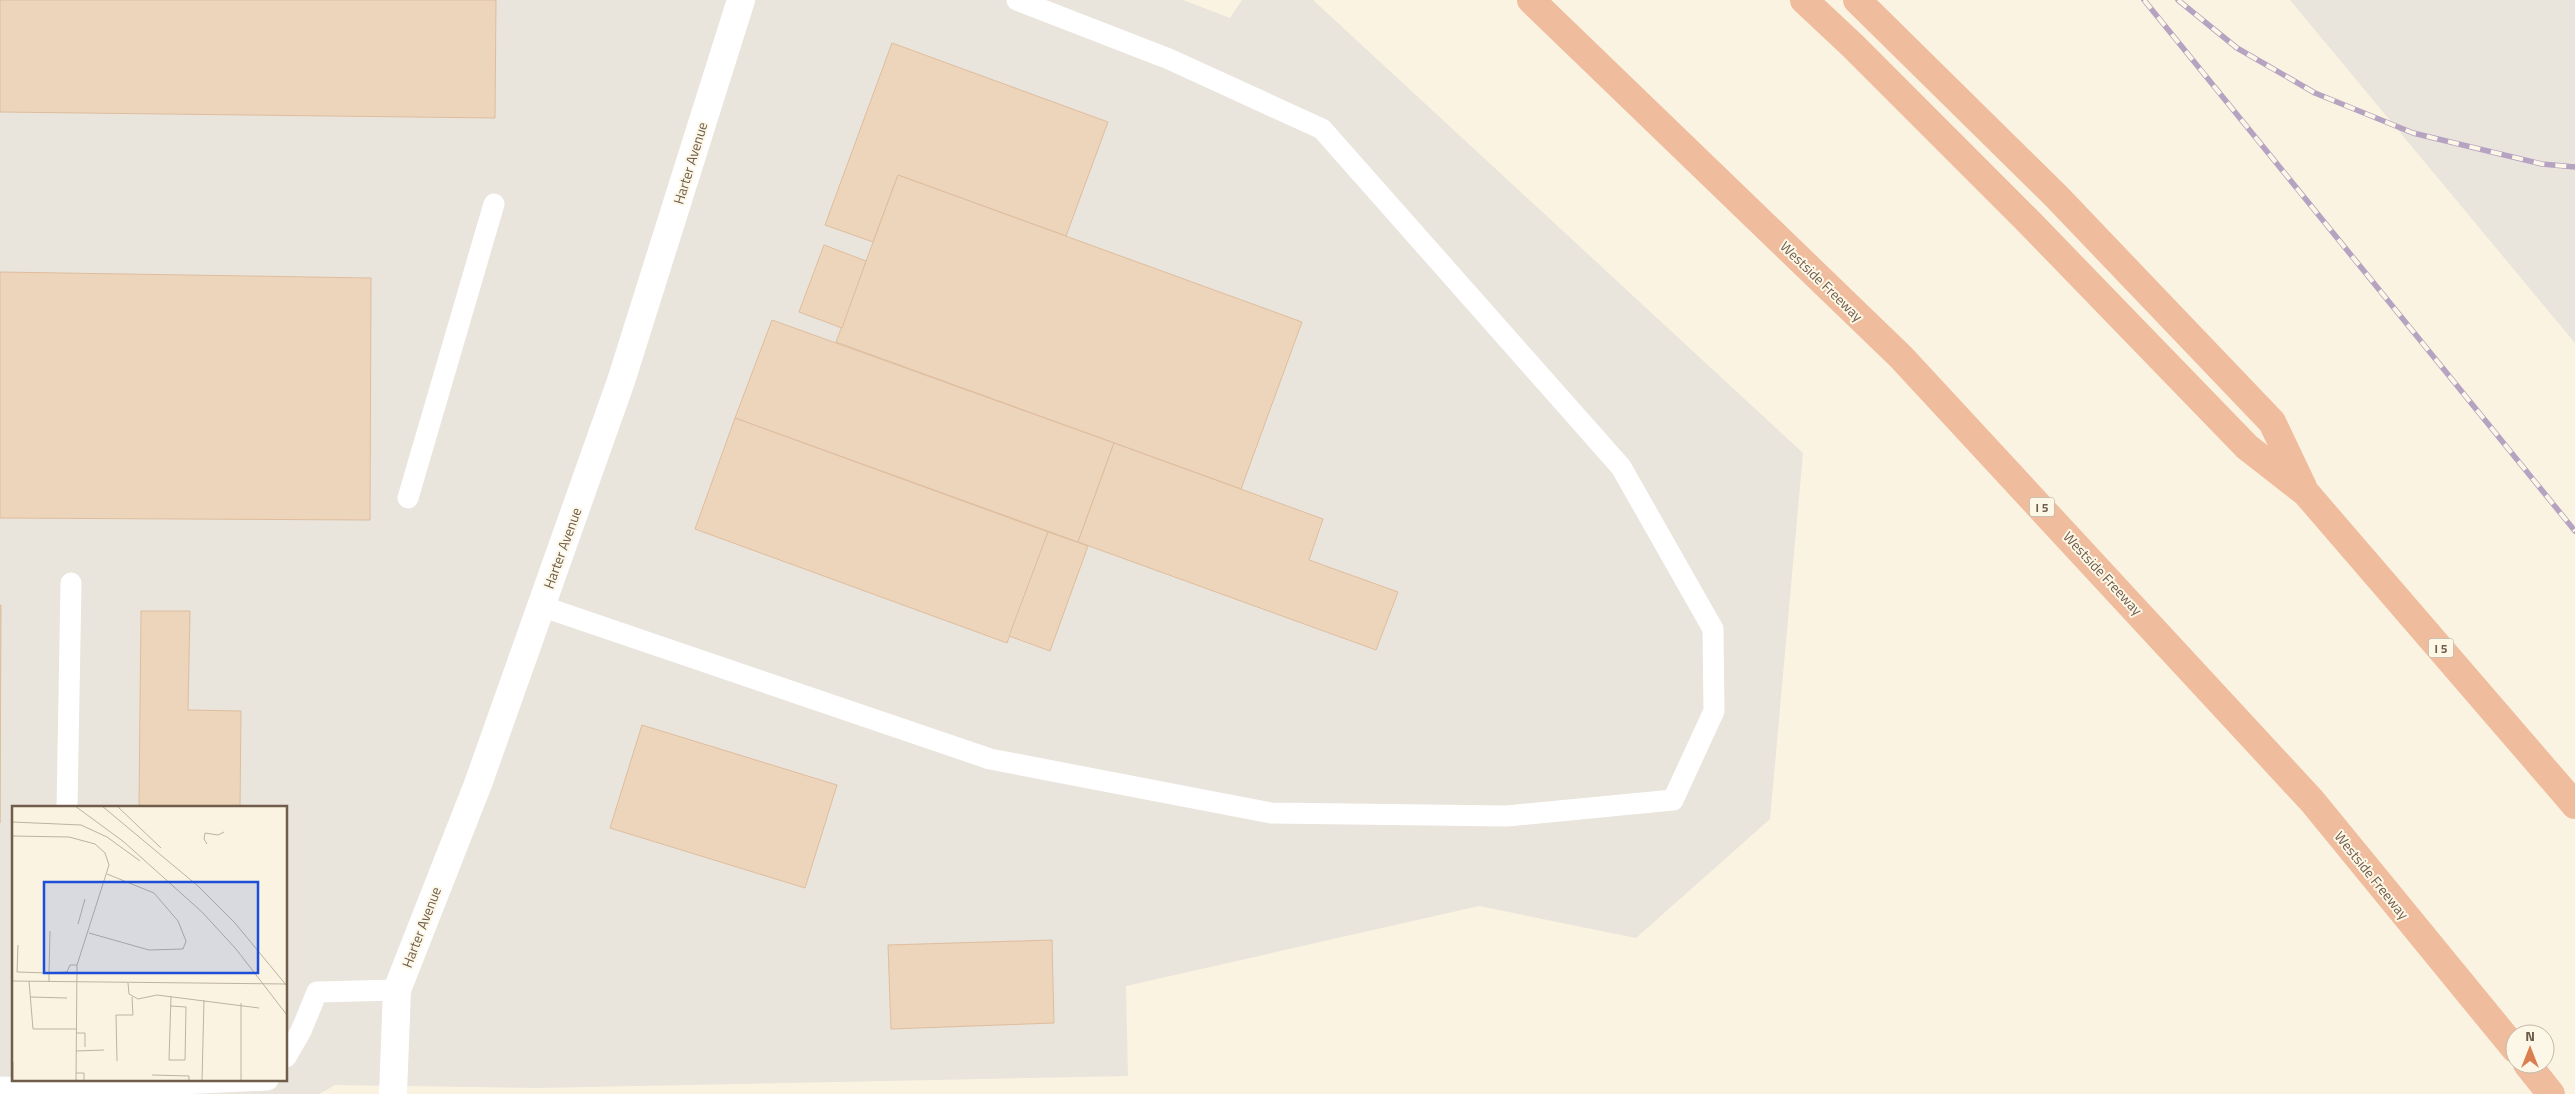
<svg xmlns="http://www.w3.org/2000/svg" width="2575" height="1094" viewBox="0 0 2575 1094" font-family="'Titillium Web',sans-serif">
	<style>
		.industrial { fill: #e9e4dc; fill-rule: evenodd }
		.building { fill: #edd5bb; stroke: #debd9d }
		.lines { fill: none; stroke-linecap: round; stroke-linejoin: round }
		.lane { stroke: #fff; stroke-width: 21 }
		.street { stroke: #fff; stroke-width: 28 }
		.highway { stroke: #efbc9d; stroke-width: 28 }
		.rail-casing { stroke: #b6a2c1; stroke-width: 5.5 }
		.rail { stroke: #fdf7e7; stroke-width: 4; stroke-dasharray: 11; stroke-linecap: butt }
		.labels { text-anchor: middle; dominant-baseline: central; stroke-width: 4; stroke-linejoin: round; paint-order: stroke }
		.shield { fill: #fdf7e7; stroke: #9a8a79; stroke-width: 1 }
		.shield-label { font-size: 12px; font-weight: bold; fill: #6f5c4a }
		.street-label { font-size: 14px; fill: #6f5c4a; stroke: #fdf7e7 }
		.inset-road { fill: none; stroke: #beb2a0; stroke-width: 1 }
		.view { fill: #1d4ed8; fill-opacity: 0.15; stroke: #1d4ed8; stroke-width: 2.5 }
		.inset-edge { fill: none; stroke: #6f5c4a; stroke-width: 2.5 }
	</style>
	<rect width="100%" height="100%" fill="#faf3e1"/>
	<g class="industrial">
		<path d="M0 0H1183L1230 18 1242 0H1313L1803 453 1770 819 1636 938 1479 906 1126 986 1128 1076 536 1088 335 1085 319 1094H0ZM14 808H286V1080H14Z"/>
		<path d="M2290 0H2575V343Z"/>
	</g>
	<g class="building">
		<path d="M0 0H496L495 118 0 112Z"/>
		<path d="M892 43 1108 122 1066 236 898 175 873 242 825 225Z"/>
		<path d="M898 175 1302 322 1241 489 836 342Z"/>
		<path d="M824 245 866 261 842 328 799 312Z"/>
		<path d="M0 272 371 278 370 520 0 518Z"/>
		<path d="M772 320 1114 443 1078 542 735 418Z"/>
		<path d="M735 418 1048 532 1007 643 695 529Z"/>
		<path d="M1114 443 1323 519 1309 560 1398 592 1376 650 1078 542Z"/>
		<path d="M1048 532 1088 546 1050 651 1009 636Z"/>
		<path d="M0 605H1L0 823Z"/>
		<path d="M141 611H190L188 710 241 711 240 808H139Z"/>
		<path d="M642 725 837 785 805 888 610 828Z"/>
		<path d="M1052 940 1054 1023 891 1029 888 945Z"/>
	</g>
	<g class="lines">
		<g class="lane">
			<path d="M408 498 494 204"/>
			<path d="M541 606 990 759 1271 813 1507 816 1673 800 1714 711 1713 629 1621 467 1322 129 1169 59 1017 0"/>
			<path d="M67 808 71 583"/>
			<path d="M286 1057 301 1031 317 992 397 990"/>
			<path d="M67 1080V1089L268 1080"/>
			<path d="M0 1087 67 1089 66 1094"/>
		</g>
		<path class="street" d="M393 1094 397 990 478 784 621 381 741 0"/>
		<g class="highway">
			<path d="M1531 0 1901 357 2312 801 2515 1049"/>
			<path d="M1804 0 1852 45 2028 221 2247 447 2306 493 2575 805"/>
			<path d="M1857 0 2056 196 2272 422 2303 487"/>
			<path d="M2527 1064 2551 1094"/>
		</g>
		<defs>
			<g id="rail">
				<path d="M2144 0 2575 531"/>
				<path d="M2178 0 2237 48 2315 93 2413 133 2542 164 2575 167"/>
			</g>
		</defs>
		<use href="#rail" class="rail-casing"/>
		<use href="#rail" class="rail"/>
	</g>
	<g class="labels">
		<g class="shield">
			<rect x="2029.5" y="497.5" width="25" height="19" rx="4"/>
			<rect x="2428.5" y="638.5" width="25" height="19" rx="4"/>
		</g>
		<g class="shield-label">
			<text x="2042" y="507">I 5</text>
			<text x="2441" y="648">I 5</text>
		</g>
		<g class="street-label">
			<text transform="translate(690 163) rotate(-73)">Harter Avenue</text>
			<text transform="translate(1822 281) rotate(44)">Westside Freeway</text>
			<text transform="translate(562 548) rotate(-70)">Harter Avenue</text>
			<text transform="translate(2103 573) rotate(47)">Westside Freeway</text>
			<text transform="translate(2372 875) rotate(51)">Westside Freeway</text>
			<text transform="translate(421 927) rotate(-69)">Harter Avenue</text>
		</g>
	</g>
	<g transform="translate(12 806)">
		<rect width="275" height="275" fill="#faf3e1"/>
		<path class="inset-road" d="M63 0 112 36 190 106 224 143 275 209M90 0 186 80 223 117 275 180M105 0 149 42M0 16 69 19 95 31 128 55M0 30 57 31 83 38 93 47 97 59 65 159 64 275M195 38 192 33 193 27 206 29 212 26M66 118 73 93M38 125 37 167 55 166 58 159H65M77 127 137 144 171 143 174 135 166 115 142 87 95 68M6 139 5 166 37 167V176M0 175 274 178M17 175 21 223H64M116 177 117 188 126 193 145 189 247 202M18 191 55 192M159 200 174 201 173 254H157L159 190M64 227H73V241M64 245 92 244M105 255 104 209H121L120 191M64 267H72V275M140 269 177 270V275M1 275V256M190 275 192 194M229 275V197"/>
		<path class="view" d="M32 76H246V167H32Z"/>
		<rect width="275" height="275" class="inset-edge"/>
	</g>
	<g transform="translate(2530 1049)"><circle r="24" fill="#fdf7e7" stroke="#c4b9a8"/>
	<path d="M0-4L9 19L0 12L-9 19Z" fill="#da7f50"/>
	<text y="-8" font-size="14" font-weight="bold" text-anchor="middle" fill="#6f5c4a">N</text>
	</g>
</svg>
